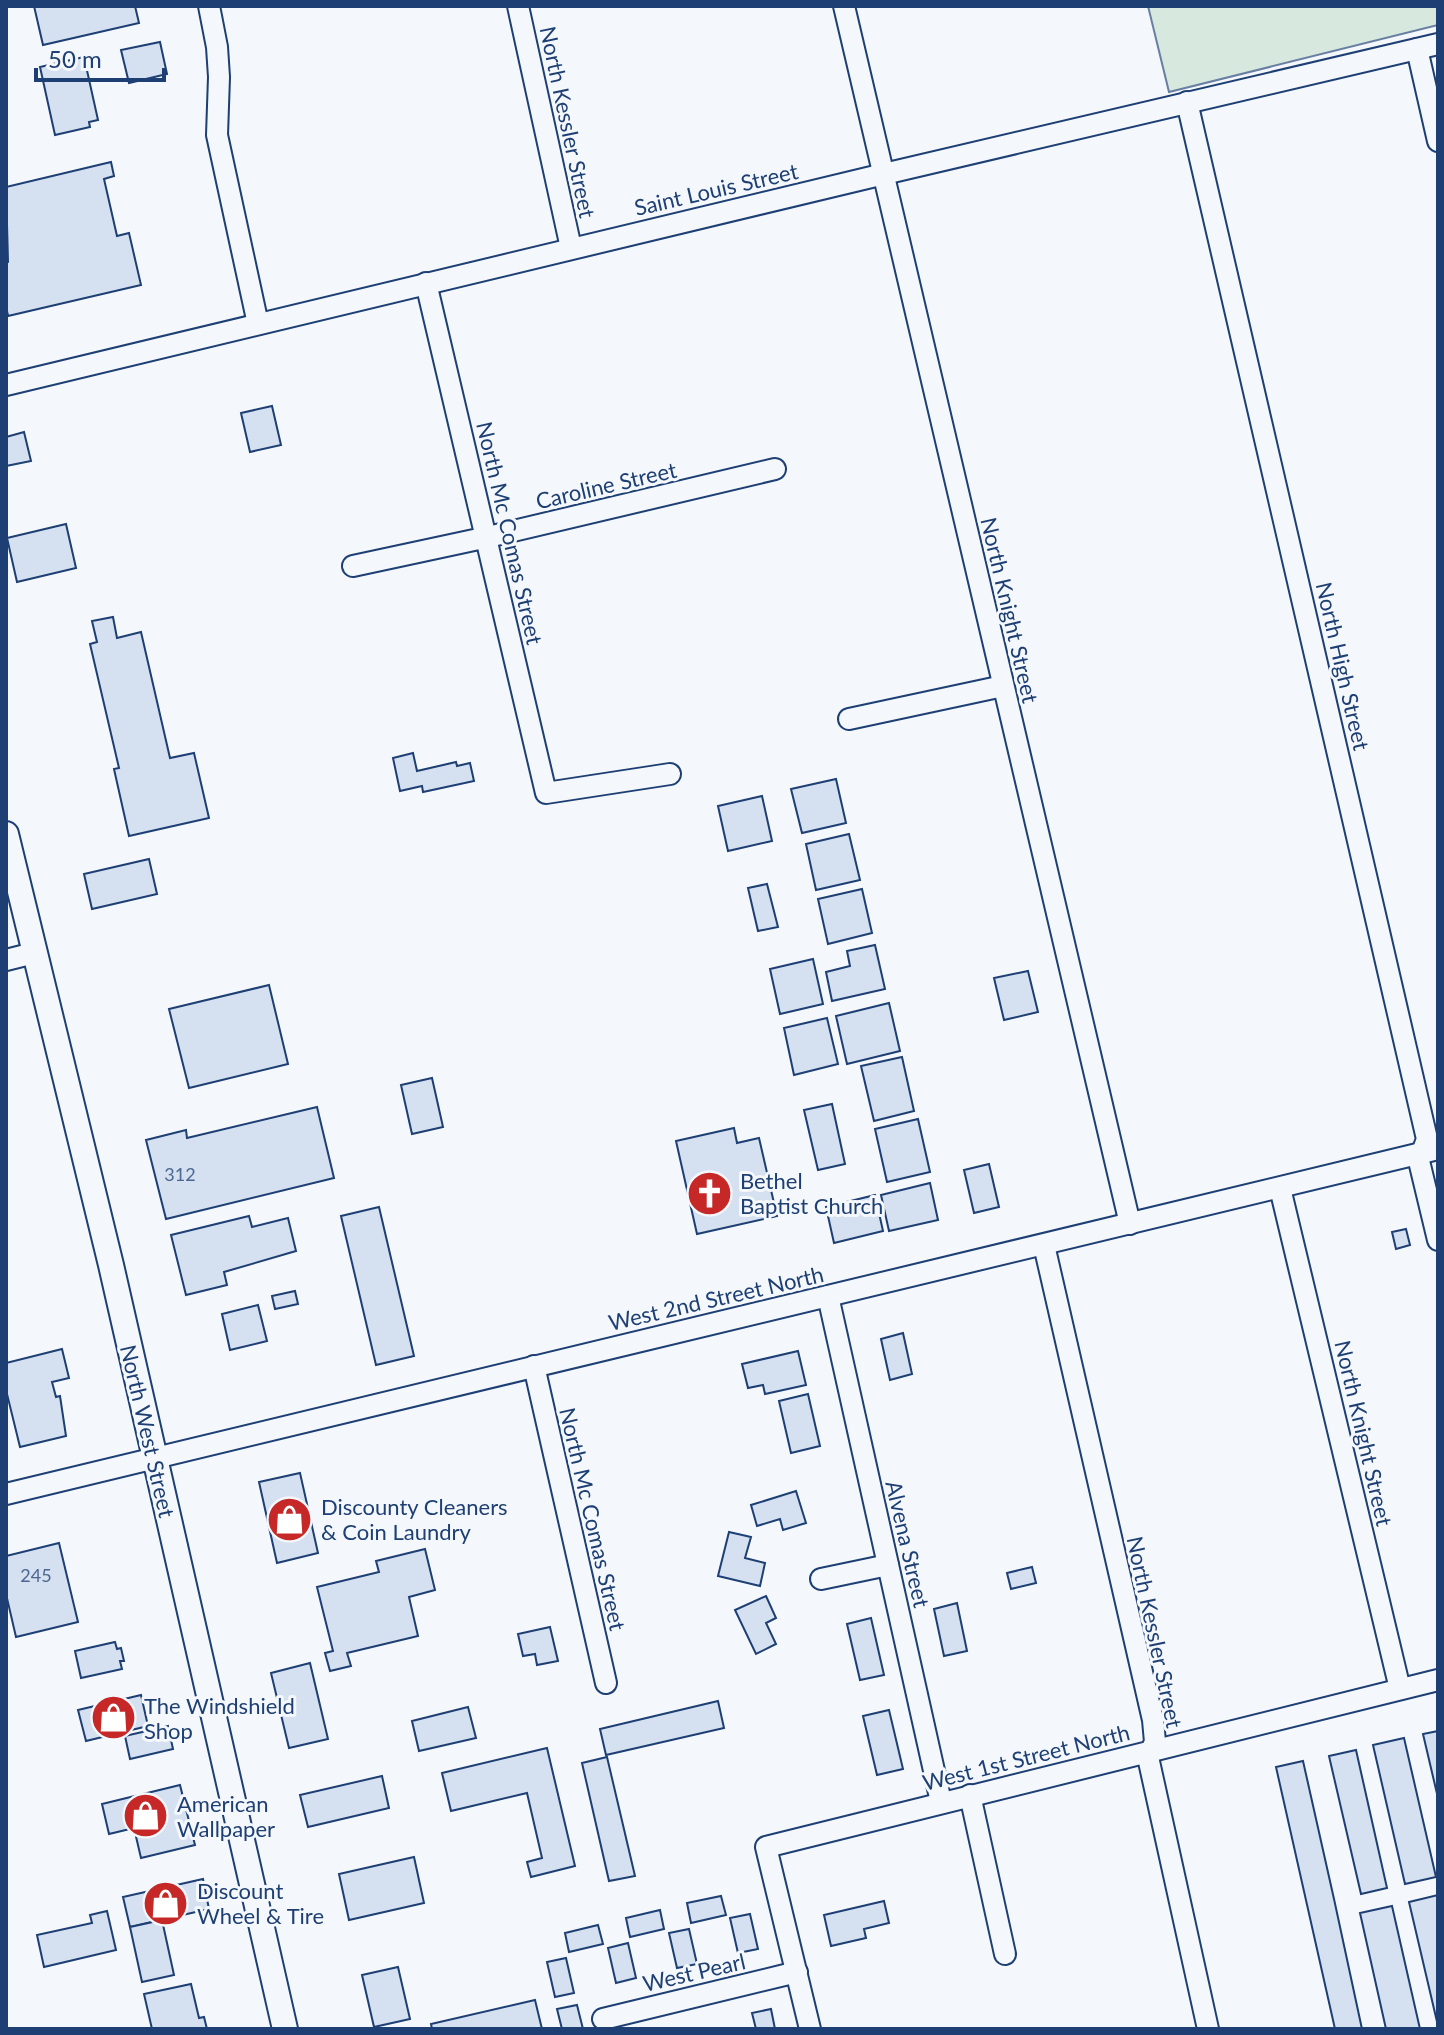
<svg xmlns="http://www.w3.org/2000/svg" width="1444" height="2035" viewBox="0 0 1444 2035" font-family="Lato,sans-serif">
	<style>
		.green { fill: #d7e8df; stroke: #687fa3; stroke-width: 2 }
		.building { fill: #d5e0f0; stroke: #1d3f73; stroke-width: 2 }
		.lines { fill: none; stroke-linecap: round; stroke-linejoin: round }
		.minor-casing { stroke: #1d3f73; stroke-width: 24 }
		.major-casing { stroke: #1d3f73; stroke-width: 28 }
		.minor { stroke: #f4f7fb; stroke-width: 20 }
		.major { stroke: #f4f7fb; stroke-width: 24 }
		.labels { text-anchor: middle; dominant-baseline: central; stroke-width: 6; stroke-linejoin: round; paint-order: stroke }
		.number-label { font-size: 18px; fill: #4b6792 }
		.street-label { font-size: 22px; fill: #1d3f73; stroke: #f4f7fb }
		.poi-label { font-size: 22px; fill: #1d3f73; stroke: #f4f7fb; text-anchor: start }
	</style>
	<rect width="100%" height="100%" fill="#f4f7fb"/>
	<path class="green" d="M1148 6H1438V25L1169 92Z"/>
	<g class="building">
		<path d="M34 6H135L139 23 43 45Z"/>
		<path d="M160 42 167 74 129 83 121 50Z"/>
		<path d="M84 57 98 120 89 122 90 127 55 135 40 67Z"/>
		<path d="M111 162 114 176 104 179 117 236 129 233 141 285 8 316 6 306V263L8 262 6 187Z"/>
		<path d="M272 406 281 445 250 452 241 413Z"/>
		<path d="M24 432 31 461 6 466V437Z"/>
		<path d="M66 524 76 568 17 582 7 538Z"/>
		<path d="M113 617 117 638 141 632 170 758 194 753 209 818 129 836 114 769 119 768 90 644 97 642 92 621Z"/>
		<path d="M413 753 417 771 456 762 457 766 470 763 474 781 423 792 422 786 400 791 393 758Z"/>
		<path d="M836 779 846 823 802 833 791 789Z"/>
		<path d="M762 796 772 841 728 851 718 806Z"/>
		<path d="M849 834 860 880 816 890 806 844Z"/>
		<path d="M149 859 157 894 92 909 84 874Z"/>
		<path d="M767 884 778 927 758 931 748 888Z"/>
		<path d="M862 889 872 933 828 944 818 899Z"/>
		<path d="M875 945 885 989 832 1001 826 972 850 966 847 951Z"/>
		<path d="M813 959 823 1004 780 1014 770 969Z"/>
		<path d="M1028 971 1038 1012 1004 1020 994 978Z"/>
		<path d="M269 985 288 1064 189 1088 169 1009Z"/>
		<path d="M889 1003 900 1051 847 1064 836 1016Z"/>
		<path d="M827 1018 838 1064 794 1075 784 1028Z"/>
		<path d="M902 1057 914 1111 874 1121 861 1066Z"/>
		<path d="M432 1078 443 1127 412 1134 401 1085Z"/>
		<path d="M832 1104 845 1164 818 1170 804 1110Z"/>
		<path d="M317 1107 334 1178 166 1219 146 1140 186 1130 187 1138Z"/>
		<path d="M918 1119 930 1172 887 1182 875 1129Z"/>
		<path d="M734 1128 737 1143 759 1138 777 1216 697 1234 676 1141Z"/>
		<path d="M989 1164 999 1207 974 1213 964 1170Z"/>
		<path d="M930 1183 938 1220 889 1231 881 1195Z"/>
		<path d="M875 1195 883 1231 834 1243 826 1207Z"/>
		<path d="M379 1207 414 1356 376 1365 341 1216Z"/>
		<path d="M249 1216 252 1227 288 1218 296 1251 224 1272 227 1285 186 1295 171 1235Z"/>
		<path d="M1406 1229 1410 1245 1396 1249 1392 1232Z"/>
		<path d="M295 1291 298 1304 275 1309 272 1296Z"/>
		<path d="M258 1305 267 1341 230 1350 222 1314Z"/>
		<path d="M903 1333 912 1374 890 1380 881 1339Z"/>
		<path d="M62 1349 69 1378 52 1382 56 1397 60 1396 66 1436 20 1447 6 1390V1363Z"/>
		<path d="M798 1351 806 1385 765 1394 763 1385 748 1388 742 1364Z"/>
		<path d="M808 1394 820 1446 791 1453 779 1401Z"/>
		<path d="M300 1473 318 1553 277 1563 259 1482Z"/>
		<path d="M796 1491 806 1523 783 1530 780 1519 757 1526 751 1505Z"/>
		<path d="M729 1532 751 1537 745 1558 765 1563 760 1586 718 1576Z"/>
		<path d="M59 1543 78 1622 16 1637 6 1594V1556Z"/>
		<path d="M425 1549 435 1590 409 1597 418 1636 347 1653 351 1666 330 1671 325 1653 333 1651 317 1587 379 1572 376 1561Z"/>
		<path d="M1032 1567 1036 1583 1011 1589 1007 1573Z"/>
		<path d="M766 1596 776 1618 766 1623 776 1644 756 1654 735 1610Z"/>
		<path d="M957 1603 967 1651 944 1656 934 1609Z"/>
		<path d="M871 1618 884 1675 860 1680 847 1624Z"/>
		<path d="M550 1627 558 1661 537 1665 535 1654 523 1656 518 1634Z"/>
		<path d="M115 1642 117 1649 121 1648 124 1661H120L122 1669 81 1678 75 1651Z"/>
		<path d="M310 1663 328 1739 289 1748 271 1673Z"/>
		<path d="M141 1695 148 1726 86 1741 78 1710Z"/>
		<path d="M718 1701 724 1728 606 1755 600 1729Z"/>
		<path d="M468 1707 476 1738 419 1751 412 1721Z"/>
		<path d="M889 1710 903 1769 877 1775 863 1716Z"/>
		<path d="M168 1726 173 1749 130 1759 125 1736Z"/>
		<path d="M1438 1731V1798L1423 1734Z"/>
		<path d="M1404 1738 1436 1877 1405 1884 1373 1745Z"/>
		<path d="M547 1748 575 1866 531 1877 527 1862 542 1858 527 1793 451 1811 442 1773Z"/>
		<path d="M1356 1750 1387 1888 1361 1894 1329 1756Z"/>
		<path d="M607 1757 635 1876 609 1881 582 1763Z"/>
		<path d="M1303 1761 1334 1899 1362 2029H1335L1276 1767Z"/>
		<path d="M382 1776 389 1808 308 1827 300 1795Z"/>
		<path d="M180 1785 195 1845 141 1858 134 1828 109 1834 102 1804Z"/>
		<path d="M414 1857 424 1903 349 1920 339 1874Z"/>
		<path d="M203 1879 209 1909 130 1927 123 1897Z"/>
		<path d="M1438 1895V2026L1409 1902Z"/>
		<path d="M721 1896 726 1915 691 1923 687 1903Z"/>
		<path d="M884 1901 889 1923 864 1929 866 1938 831 1946 824 1915Z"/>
		<path d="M1392 1906 1420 2029H1386L1360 1913Z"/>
		<path d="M660 1910 664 1929 630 1937 626 1918Z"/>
		<path d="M107 1911 116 1950 44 1967 37 1935 92 1923 90 1915Z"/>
		<path d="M750 1914 758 1949 738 1953 730 1918Z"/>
		<path d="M162 1920 174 1975 142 1982 130 1927Z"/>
		<path d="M598 1925 603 1944 569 1952 565 1933Z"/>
		<path d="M689 1929 697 1964 677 1968 669 1933Z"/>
		<path d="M628 1943 636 1978 616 1983 608 1948Z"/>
		<path d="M566 1958 574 1993 555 1997 547 1962Z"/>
		<path d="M398 1967 410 2019 374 2027 362 1975Z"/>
		<path d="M191 1984 199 2018 204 2017 207 2029H152L144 1994Z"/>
		<path d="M535 2000 542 2029H432L431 2024Z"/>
		<path d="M577 2005 583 2029H562L557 2009Z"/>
		<path d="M771 2009 775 2029H756L752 2013Z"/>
	</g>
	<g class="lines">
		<defs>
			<g id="minor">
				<path d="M209 6 217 47 219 77 217 135 258 324"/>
				<path d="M518 6 571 248"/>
				<path d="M844 6 1130 1224"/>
				<path d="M1417 49 1438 141"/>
				<path d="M1187 102 1427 1139 1419 1161 1438 1240"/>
				<path d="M426 283 546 793 670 774"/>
				<path d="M6 385 884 174 1438 44"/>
				<path d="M353 566 488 537 775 469"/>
				<path d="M849 719 1003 686"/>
				<path d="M6 960 34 953"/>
				<path d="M1280 1188 1400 1689"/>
				<path d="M1044 1245 1153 1720 1155 1742 1148 1757 1208 2029"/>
				<path d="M828 1296 941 1802"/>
				<path d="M534 1366 606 1683"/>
				<path d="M6 1494 1438 1149"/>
				<path d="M821 1579 888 1565"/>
				<path d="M970 1795 1005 1954"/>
				<path d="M603 2019 797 1972"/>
				<path d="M810 2029 766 1847 1438 1680"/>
			</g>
			<path id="major" d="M6 834 111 1265 285 2029"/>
		</defs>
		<use href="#minor" class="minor-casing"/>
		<use href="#major" class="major-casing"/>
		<use href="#minor" class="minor"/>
		<use href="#major" class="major"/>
	</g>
	<defs>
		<symbol id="church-disc" viewBox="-11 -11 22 22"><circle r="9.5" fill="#c62828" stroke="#f4f7fb"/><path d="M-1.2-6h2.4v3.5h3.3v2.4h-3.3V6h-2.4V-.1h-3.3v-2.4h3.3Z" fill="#fff"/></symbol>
		<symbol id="shop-disc" viewBox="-11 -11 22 22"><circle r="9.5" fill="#c62828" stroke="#f4f7fb"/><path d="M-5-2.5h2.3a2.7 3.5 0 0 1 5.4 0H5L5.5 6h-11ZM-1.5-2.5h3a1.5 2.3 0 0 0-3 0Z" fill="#fff"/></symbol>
	</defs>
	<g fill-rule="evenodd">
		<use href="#church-disc" x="684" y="1168" width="51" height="51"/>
		<use href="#shop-disc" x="264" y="1494" width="51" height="51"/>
		<use href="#shop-disc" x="88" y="1692" width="51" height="51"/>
		<use href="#shop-disc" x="120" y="1790" width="51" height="51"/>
		<use href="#shop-disc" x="140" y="1878" width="51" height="51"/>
	</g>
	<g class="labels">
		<g class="number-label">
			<text x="180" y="1174">312</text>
			<text x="36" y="1575">245</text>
		</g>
		<g class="street-label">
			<text transform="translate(568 122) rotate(78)">North Kessler Street</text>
			<text transform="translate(716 189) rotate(-13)">Saint Louis Street</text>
			<text transform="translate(606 485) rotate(-13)">Caroline Street</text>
			<text transform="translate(510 533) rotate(77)">North Mc Comas Street</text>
			<text transform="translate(1010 610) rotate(77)">North Knight Street</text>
			<text transform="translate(1343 666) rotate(77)">North High Street</text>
			<text transform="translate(716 1298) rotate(-13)">West 2nd Street North</text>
			<text transform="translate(148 1431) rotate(77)">North West Street</text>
			<text transform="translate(1364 1433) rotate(77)">North Knight Street</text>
			<text transform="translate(593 1519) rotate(77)">North Mc Comas Street</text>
			<text transform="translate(908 1544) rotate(77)">Alvena Street</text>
			<text transform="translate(1155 1632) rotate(78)">North Kessler Street</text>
			<text transform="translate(1026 1757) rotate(-14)">West 1st Street North</text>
			<text transform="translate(694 1972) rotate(-13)">West Pearl</text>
		</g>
		<g class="poi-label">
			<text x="740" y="1180">Bethel<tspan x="740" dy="25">Baptist Church</tspan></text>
			<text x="321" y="1506">Discounty Cleaners<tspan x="321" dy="25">&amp; Coin Laundry</tspan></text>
			<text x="144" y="1705">The Windshield<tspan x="144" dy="25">Shop</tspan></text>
			<text x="177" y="1803">American<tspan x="177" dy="25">Wallpaper</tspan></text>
			<text x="197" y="1890">Discount<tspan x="197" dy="25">Wheel &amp; Tire</tspan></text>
		</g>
	</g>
	<rect width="1444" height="2035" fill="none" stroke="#1d3f73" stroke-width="16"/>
	<path d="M36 68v12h128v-12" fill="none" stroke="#1d3f73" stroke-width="4"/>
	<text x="48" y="68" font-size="24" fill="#1d3f73" stroke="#f4f7fb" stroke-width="6" paint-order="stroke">50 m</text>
</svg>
